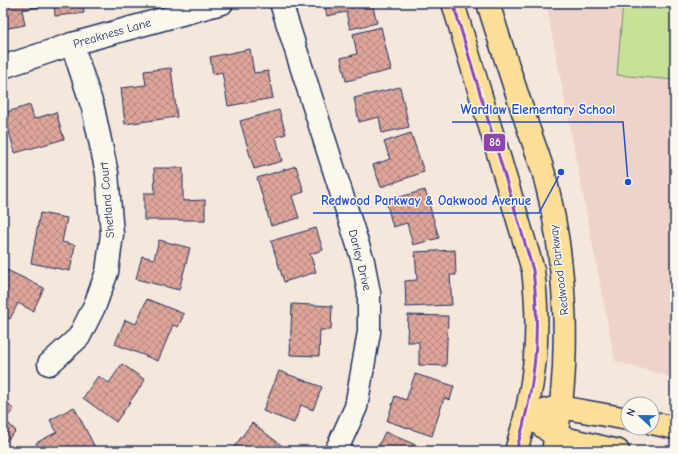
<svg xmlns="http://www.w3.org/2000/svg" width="678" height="454" viewBox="0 0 678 454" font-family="'Comic Neue',sans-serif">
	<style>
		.built { fill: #eed3c8 }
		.garden { fill: #c8e197; stroke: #72887a }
		.building { fill: url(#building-cross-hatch); stroke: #1b2f5e }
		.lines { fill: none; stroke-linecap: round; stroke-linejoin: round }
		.minor-casing { stroke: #1b2f5e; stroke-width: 25 }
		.major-casing { stroke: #1b2f5e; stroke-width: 25 }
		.minor { stroke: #fbf7ec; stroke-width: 22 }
		.major { stroke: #fcde96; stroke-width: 22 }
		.bus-1-casing { stroke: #fbf7ec; stroke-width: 6 }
		.bus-1 { stroke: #8e44ad; stroke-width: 3 }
		.labels { text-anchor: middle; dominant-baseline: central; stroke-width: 3; stroke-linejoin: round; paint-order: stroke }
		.street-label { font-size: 12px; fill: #1b2f5e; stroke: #fbf7ec }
		.leader { fill: none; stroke: #1d4ed8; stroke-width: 1.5 }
		.callout-dot { fill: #1d4ed8; stroke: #fbf7ec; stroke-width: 1.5 }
		.callout-label { font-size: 13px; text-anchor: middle; font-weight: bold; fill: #1d4ed8; stroke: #fbf7ec; stroke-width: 3; stroke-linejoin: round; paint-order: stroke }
		.line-badge { stroke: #fbf7ec; stroke-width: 1.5 }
		.badge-label { font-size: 11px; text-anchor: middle; font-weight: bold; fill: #fff }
	</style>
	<defs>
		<pattern id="building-cross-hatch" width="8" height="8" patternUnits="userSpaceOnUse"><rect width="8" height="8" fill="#dea59a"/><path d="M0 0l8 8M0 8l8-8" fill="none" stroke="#b38781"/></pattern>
	</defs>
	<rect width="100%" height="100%" fill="#f5e7dc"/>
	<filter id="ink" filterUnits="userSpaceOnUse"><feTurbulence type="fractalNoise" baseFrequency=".025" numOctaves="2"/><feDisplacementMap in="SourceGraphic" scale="8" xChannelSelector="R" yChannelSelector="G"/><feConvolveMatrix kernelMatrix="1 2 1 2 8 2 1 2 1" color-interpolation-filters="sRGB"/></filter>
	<g filter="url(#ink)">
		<path class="built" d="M546 3H675V378L615 361Z"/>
		<path class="garden" d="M623 3H675V80L617 75Z"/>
		<g class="building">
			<path d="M3 3H39L40 7 22 10 25 25 3 29Z"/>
			<path d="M54 3H83L84 13 55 16Z"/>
			<path d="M324 3H372L377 23 350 29 346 12 327 16Z"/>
			<path d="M381 27 391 70 346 81 341 58 357 54 353 34Z"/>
			<path d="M250 49 254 73 268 71 273 98 228 106 222 72 213 74 210 57Z"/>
			<path d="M171 68 177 117 125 124 121 88 146 85 144 71Z"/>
			<path d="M400 87 409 127 382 133 379 117 359 122 354 98Z"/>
			<path d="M30 105 34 119 56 112 64 139 15 153 4 113Z"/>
			<path d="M279 110 286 134 276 137 282 161 254 169 240 121Z"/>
			<path d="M411 133 424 172 381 187 373 165 390 159 384 142Z"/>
			<path d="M296 166 304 192 292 196 299 218 271 226 257 178Z"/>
			<path d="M154 168H183V201L205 200V220H144V193H155Z"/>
			<path d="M425 190 439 238 413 245 407 223 393 227 386 201Z"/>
			<path d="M40 213 67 218 62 242 75 245 70 271 31 263Z"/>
			<path d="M316 228 323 250 310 254 316 272 284 282 271 241Z"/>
			<path d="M159 240 190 248 179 290 136 279 142 256 154 259Z"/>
			<path d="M455 250 456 275H450L452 305 406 307 405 281 417 280 415 252Z"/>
			<path d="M3 268 44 288 33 311 18 303 10 319 3 315Z"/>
			<path d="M147 299 184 314 178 327 173 325 158 361 115 344 125 320 136 324Z"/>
			<path d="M292 304 332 306 331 330H320L319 356 290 355Z"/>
			<path d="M408 315 448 316 446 366 419 365V342H407Z"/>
			<path d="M122 364 145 380 116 422 83 398 98 376 109 383Z"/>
			<path d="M279 371 322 387 313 410 301 405 294 423 263 411Z"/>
			<path d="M415 374 454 386 450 400 444 398 432 436 387 421 395 396 406 400Z"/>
			<path d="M3 399 14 410 4 419 16 431 3 444Z"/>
			<path d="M74 407 97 451H40L36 443 57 432 50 420Z"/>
			<path d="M252 423 289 451H231Z"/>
			<path d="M385 432 423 448 422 451H376Z"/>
		</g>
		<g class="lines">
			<defs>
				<g id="minor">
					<path d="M281 3 363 261 369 293V332L356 407 336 451"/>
					<path d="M3 67 72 44 222 3"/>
					<path d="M49 364 79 337 95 305 107 272 112 234 107 173 93 108 72 44"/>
				</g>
				<g id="major">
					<path d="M453 3 533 270C541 335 535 389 516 451"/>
					<path d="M488 3C500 42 513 82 526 121 532 140 540 159 545 178 567 263 572 366 553 451"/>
					<path d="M546 410 560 407 628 419"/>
					<path d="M527 414 555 436 618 451"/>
					<path d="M652 423 675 428"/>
				</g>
			</defs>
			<use href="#minor" class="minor-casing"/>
			<use href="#major" class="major-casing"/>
			<use href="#minor" class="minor"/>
			<use href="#major" class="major"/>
			<defs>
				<path id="bus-1" d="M453 3 533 270C541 335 535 389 516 451"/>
			</defs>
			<use href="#bus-1" class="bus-1-casing"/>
			<use href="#bus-1" class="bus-1"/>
		</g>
	</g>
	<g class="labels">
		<g class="street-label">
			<text transform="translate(112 33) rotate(-16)">Preakness Lane</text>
			<text transform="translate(107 200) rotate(-95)">Shetland Court</text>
			<text transform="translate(360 260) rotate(76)">Darley Drive</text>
			<text transform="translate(559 270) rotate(-97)">Redwood Parkway</text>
		</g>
	</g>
	<path class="leader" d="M628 182L623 122H452M561 172L539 213H313"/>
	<g class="callout-dot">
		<circle cx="628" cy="182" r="4"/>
		<circle cx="561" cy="172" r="4"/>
	</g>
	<g class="callout-label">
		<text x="538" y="114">Wardlaw Elementary School</text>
		<text x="426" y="205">Redwood Parkway &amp; Oakwood Avenue</text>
	</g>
	<rect class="line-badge" x="483" y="133" width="23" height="19" rx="4" fill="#8e44ad"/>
	<g class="badge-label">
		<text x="495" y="146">86</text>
	</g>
	<rect width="678" height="454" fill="none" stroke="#fbf7ec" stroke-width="16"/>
	<rect x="8" y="8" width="662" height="438" fill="none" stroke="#1b2f5e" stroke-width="1.5" filter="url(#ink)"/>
	<g transform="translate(640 416) rotate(292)"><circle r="19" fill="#fbf7ec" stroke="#a1a7b3"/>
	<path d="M0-3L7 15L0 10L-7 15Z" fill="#1f6fb2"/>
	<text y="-6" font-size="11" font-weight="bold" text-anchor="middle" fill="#1b2f5e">N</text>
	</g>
</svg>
